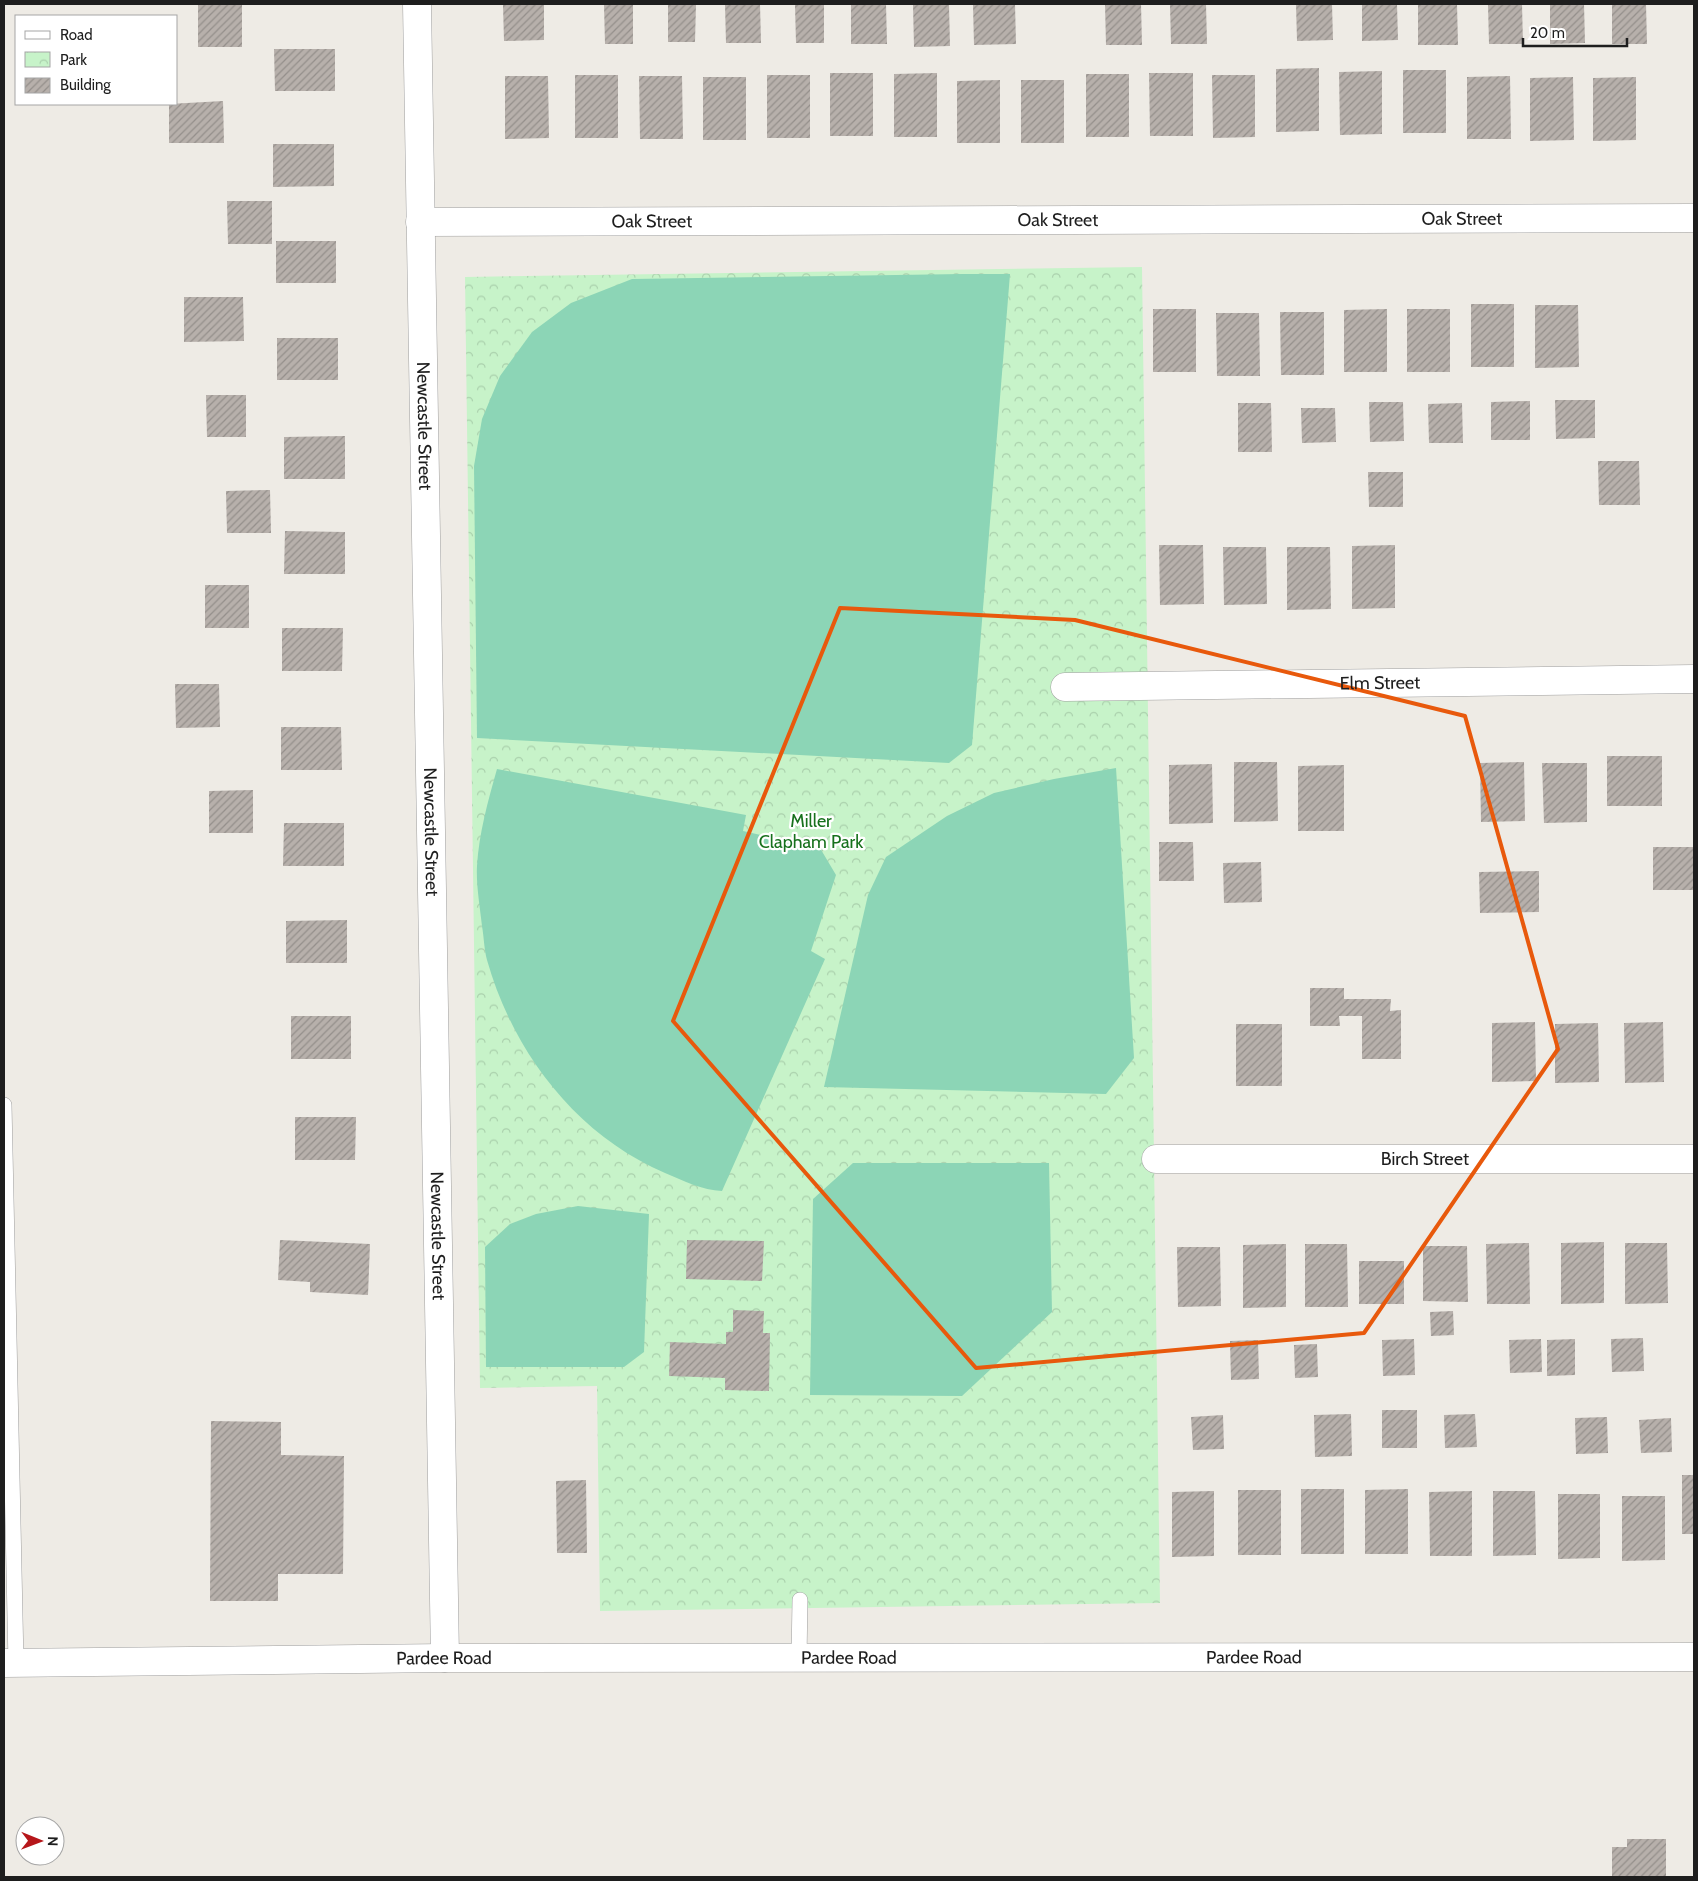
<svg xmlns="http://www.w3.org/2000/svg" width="1698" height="1881" viewBox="0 0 1698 1881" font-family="Cabin,sans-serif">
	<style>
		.park { fill: url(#park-crowns) }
		.pitch { fill: #8cd5b6 }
		.building { fill: url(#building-hatch) }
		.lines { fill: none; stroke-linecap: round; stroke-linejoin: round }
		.lane-casing { stroke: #9f9f9f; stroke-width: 16 }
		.street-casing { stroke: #9f9f9f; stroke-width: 29 }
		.lane { stroke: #fff; stroke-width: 15 }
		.street { stroke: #fff; stroke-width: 28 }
		.marked { fill: none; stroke: #e8590c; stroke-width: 4; stroke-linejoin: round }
		.labels { text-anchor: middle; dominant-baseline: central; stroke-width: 4.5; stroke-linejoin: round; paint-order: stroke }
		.street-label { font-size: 18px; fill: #1e1e1e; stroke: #fff }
		.park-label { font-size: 18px; fill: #17711d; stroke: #fff }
	</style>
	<defs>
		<pattern id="park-crowns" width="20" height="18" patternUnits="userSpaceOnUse" patternTransform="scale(1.25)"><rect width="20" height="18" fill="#c7f3c9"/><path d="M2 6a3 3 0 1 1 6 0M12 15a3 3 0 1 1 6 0" fill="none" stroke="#aad0ac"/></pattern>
		<pattern id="building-hatch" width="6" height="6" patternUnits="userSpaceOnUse" patternTransform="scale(1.25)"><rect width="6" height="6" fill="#b7b0ab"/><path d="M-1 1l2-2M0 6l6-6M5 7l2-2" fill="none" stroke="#948f8b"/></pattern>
	</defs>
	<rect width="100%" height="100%" fill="#eeebe5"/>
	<path class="park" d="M1142 267 1160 1603 600 1611 597 1386 480 1388 465 277Z"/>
	<g class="pitch">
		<path d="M963 274H1010L972 745 949 763 477 738 474 466 482 419 500 376 532 332 571 303 632 279Z"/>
		<path d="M1116 768 1134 1058 1106 1094 824 1087 868 895 886 857 947 816 994 793 1054 779Z"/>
		<path d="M497 769 746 815 743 831 820 848 836 875 811 951 825 959 722 1191C702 1190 684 1181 665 1173 576 1135 513 1052 487 960 484 949 484 937 482 926 480 907 476 885 477 866 479 833 488 801 497 769Z"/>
		<path d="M853 1163H1049L1052 1312 962 1396 810 1395 813 1199Z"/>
		<path d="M578 1206 649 1214 644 1352 624 1367H486L485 1247 510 1224 536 1214Z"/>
	</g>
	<g class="building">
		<rect x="198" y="4" width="44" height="43"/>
		<path d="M668 4H696L695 42H668Z"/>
		<path d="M760 4 761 43H726L725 5Z"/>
		<path d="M824 4V43H796L795 5Z"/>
		<path d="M851 4H886L887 44H851Z"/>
		<path d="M1015 4 1016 44 974 45 973 5Z"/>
		<path d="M1105 4H1141L1142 45H1106Z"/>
		<path d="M1170 4H1206L1207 44H1171Z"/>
		<path d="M1296 4H1332L1333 40 1297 41Z"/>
		<path d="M1362 4H1397L1398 40 1362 41Z"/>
		<path d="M1418 4H1457L1458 45H1418Z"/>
		<path d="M1522 4 1523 44H1489L1488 5Z"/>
		<path d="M1550 4H1584L1585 43 1550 44Z"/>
		<path d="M1646 4 1647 44H1612V5Z"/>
		<path d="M503 5H544V40L504 41Z"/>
		<path d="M604 5H633V44H605Z"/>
		<path d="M913 5H949L950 46 914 47Z"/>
		<path d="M274 49H335V91H275Z"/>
		<path d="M1319 68V131L1276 132V69Z"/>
		<rect x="1403" y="70" width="43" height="63"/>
		<path d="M1382 71V134L1340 135 1339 72Z"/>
		<rect x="830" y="73" width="43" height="63"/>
		<path d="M937 73V137H894V74Z"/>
		<path d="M1149 73H1193V136H1150Z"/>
		<rect x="1086" y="74" width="43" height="63"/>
		<rect x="575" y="75" width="43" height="63"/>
		<rect x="767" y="75" width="43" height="63"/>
		<path d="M1212 75H1255V137L1213 138Z"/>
		<path d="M505 76H548L549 138 505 139Z"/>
		<path d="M639 76H682L683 139H640Z"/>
		<path d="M1510 76 1511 139H1467V77Z"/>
		<rect x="703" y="77" width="43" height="63"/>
		<path d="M1573 77 1574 140 1530 141V78Z"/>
		<path d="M1636 77V140L1593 141V78Z"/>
		<path d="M1000 80V143H957V81Z"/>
		<rect x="1021" y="80" width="43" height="63"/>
		<path d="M223 101 224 143H169V104Z"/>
		<path d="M273 144H334V186L273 187Z"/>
		<path d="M227 201H272V244H228Z"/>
		<rect x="276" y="241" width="60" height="42"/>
		<path d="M184 297H243L244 341 184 342Z"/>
		<rect x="1471" y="304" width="43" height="63"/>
		<path d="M1535 305H1578L1579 367 1535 368Z"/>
		<rect x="1153" y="309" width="43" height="63"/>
		<path d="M1387 309V372H1344V310Z"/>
		<rect x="1407" y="309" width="43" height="63"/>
		<path d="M1280 312H1324V375H1281Z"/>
		<path d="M1216 313H1259L1260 376H1217Z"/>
		<rect x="277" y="338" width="61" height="42"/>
		<path d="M206 395H246V437H207Z"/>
		<path d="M1555 400H1595V438L1556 439Z"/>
		<path d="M1530 401V440H1491V402Z"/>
		<path d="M1369 402H1403L1404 441 1370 442Z"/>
		<path d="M1238 403H1271L1272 452H1238Z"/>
		<path d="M1462 403 1463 443H1429L1428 404Z"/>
		<path d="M1301 408H1335L1336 442 1302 443Z"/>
		<path d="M345 436V479H284V437Z"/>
		<path d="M1598 461H1639L1640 505H1599Z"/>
		<path d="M1368 472H1403V507H1369Z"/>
		<path d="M270 490 271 533H227L226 491Z"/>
		<path d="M285 531 345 532V574H284Z"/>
		<path d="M1159 545H1203L1204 604 1160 605Z"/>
		<path d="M1395 545V608L1352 609V546Z"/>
		<path d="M1223 547H1266L1267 604 1224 605Z"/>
		<path d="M1287 547H1330L1331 609 1287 610Z"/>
		<rect x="205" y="585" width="44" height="43"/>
		<path d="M282 628H343L342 671H282Z"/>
		<path d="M175 684H219L220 727 176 728Z"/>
		<path d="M281 727H341L342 770H281Z"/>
		<rect x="1607" y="756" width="55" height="50"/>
		<path d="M1234 762H1277L1278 821 1234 822Z"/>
		<path d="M1524 762 1525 821 1481 822 1480 763Z"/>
		<path d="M1542 763H1587V822L1544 823Z"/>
		<path d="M1212 764 1213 823 1169 824V765Z"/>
		<path d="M1344 765V831H1298V766Z"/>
		<path d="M253 790V833H209V791Z"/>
		<path d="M284 823H344V866H283Z"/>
		<path d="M1159 842H1193L1194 881H1159Z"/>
		<rect x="1653" y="847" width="41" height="43"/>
		<path d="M1261 862 1262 902 1224 903 1223 863Z"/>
		<path d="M1539 871V912L1480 913 1479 872Z"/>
		<path d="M347 920V963H286V921Z"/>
		<path d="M1310 988H1344V999H1391L1390 1011 1401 1010V1059H1362V1016H1339L1340 1026H1310Z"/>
		<rect x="291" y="1016" width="60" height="43"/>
		<path d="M1535 1022 1536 1081 1492 1082V1023Z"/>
		<path d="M1663 1022 1664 1082 1625 1083 1624 1023Z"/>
		<path d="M1598 1023 1599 1082 1555 1083V1024Z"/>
		<rect x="1236" y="1024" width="46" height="62"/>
		<path d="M295 1117H356L355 1160H295Z"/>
		<path d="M280 1240 370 1244 368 1295 310 1292V1282L278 1280Z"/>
		<path d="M687 1240 764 1241 762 1281 686 1279Z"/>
		<path d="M1604 1242V1303L1561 1304V1243Z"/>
		<path d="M1529 1243 1530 1304H1487L1486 1244Z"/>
		<path d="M1625 1243H1667L1668 1303 1625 1304Z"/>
		<path d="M1286 1244V1307L1243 1308V1245Z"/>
		<path d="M1305 1244H1347L1348 1307H1305Z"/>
		<path d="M1423 1246H1467L1468 1302 1423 1301Z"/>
		<path d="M1177 1247H1220L1221 1306 1178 1307Z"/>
		<rect x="1359" y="1261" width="45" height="43"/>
		<path d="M733 1310 764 1311 763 1333H770L769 1391 725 1390V1378L669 1376 670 1342 726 1344V1332H733Z"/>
		<path d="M1453 1311 1454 1335 1431 1336 1430 1312Z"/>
		<path d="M1643 1338 1644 1371 1612 1372 1611 1339Z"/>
		<path d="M1414 1339 1415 1375 1383 1376 1382 1340Z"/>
		<path d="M1541 1339 1542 1372 1510 1373 1509 1340Z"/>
		<path d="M1575 1339V1375L1547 1376V1340Z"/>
		<path d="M1258 1340 1259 1379 1231 1380 1230 1341Z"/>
		<path d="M1317 1344 1318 1377 1295 1378 1294 1345Z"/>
		<rect x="1382" y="1410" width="35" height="38"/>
		<path d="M1351 1414 1352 1456 1315 1457 1314 1415Z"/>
		<path d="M1475 1414 1477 1447 1445 1448 1444 1415Z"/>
		<path d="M1223 1415 1224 1449 1193 1450 1191 1417Z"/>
		<path d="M1607 1417 1608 1453 1576 1454 1575 1418Z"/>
		<path d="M1671 1418 1672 1452 1641 1453 1639 1420Z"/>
		<path d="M211 1421 281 1422V1455L344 1456 343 1574H278V1601H210Z"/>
		<rect x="1682" y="1475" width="12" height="59"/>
		<path d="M586 1480 587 1553H557L556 1481Z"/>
		<rect x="1301" y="1489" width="43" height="65"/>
		<path d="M1408 1489V1554H1365V1490Z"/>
		<rect x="1238" y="1490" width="43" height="65"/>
		<path d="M1214 1491V1556L1172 1557V1492Z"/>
		<path d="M1472 1491V1556H1430L1429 1492Z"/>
		<path d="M1493 1491H1535L1536 1555 1493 1556Z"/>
		<path d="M1558 1494H1600V1558L1558 1559Z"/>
		<path d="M1622 1496H1665V1560L1622 1561Z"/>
		<path d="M1627 1839H1666V1877H1612V1847H1627Z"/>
	</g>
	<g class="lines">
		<defs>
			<g id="lane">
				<path d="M4 1105 16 1663"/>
				<path d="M799 1658 800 1600"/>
			</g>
			<g id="street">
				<path id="s1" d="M417 4 445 1658"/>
				<path id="s2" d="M420 222 1694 218"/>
				<path id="s3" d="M1065 687 1694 679"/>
				<path id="s4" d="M1156 1159H1694"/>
				<path id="s5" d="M4 1663 445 1658 1694 1657"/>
			</g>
		</defs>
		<use href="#lane" class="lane-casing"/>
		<use href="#street" class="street-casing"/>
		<use href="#lane" class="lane"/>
		<use href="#street" class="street"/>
	</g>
	<path class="marked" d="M840 608 1075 620 1465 716 1558 1049 1364 1333 976 1368 673 1021Z"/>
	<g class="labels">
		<g class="street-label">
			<text stroke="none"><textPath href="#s2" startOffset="1042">Oak Street</textPath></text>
			<text stroke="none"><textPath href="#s2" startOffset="638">Oak Street</textPath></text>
			<text stroke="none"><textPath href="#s2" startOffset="232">Oak Street</textPath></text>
			<text stroke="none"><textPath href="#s1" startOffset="422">Newcastle Street</textPath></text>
			<text stroke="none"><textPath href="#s3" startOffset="315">Elm Street</textPath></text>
			<text stroke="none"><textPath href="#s1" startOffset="828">Newcastle Street</textPath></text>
			<text stroke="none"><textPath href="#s4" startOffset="269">Birch Street</textPath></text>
			<text stroke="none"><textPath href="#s1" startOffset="1232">Newcastle Street</textPath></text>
			<text stroke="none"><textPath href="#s5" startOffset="845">Pardee Road</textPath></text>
			<text stroke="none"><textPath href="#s5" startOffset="1250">Pardee Road</textPath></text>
			<text stroke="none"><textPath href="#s5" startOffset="440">Pardee Road</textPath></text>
		</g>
		<g class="park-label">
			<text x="811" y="821">Miller<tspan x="811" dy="21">Clapham Park</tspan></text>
		</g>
	</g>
	<rect width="1698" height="1881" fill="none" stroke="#1e1e1e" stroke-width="10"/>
	<rect x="15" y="15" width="162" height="90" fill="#ffffff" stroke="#a5a5a5"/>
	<rect x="25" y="31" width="25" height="8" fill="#ffffff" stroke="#a5a5a5"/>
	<text x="60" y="40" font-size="15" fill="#1e1e1e">Road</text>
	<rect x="25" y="52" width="25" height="15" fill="url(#park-crowns)" stroke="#a5a5a5"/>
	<text x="60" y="65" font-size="15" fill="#1e1e1e">Park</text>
	<rect x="25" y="78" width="25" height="15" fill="url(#building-hatch)" stroke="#a5a5a5"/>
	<text x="60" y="90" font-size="15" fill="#1e1e1e">Building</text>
	<g transform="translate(40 1841) rotate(91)"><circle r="24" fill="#ffffff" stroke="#a5a5a5"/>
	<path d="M0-4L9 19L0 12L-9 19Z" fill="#b6161a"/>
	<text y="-8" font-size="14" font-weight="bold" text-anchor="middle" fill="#1e1e1e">N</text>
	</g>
	<path d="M1523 38v8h104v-8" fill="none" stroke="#1e1e1e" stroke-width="2.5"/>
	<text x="1530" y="38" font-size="15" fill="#1e1e1e" stroke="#ffffff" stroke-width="4" paint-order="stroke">20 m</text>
</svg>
